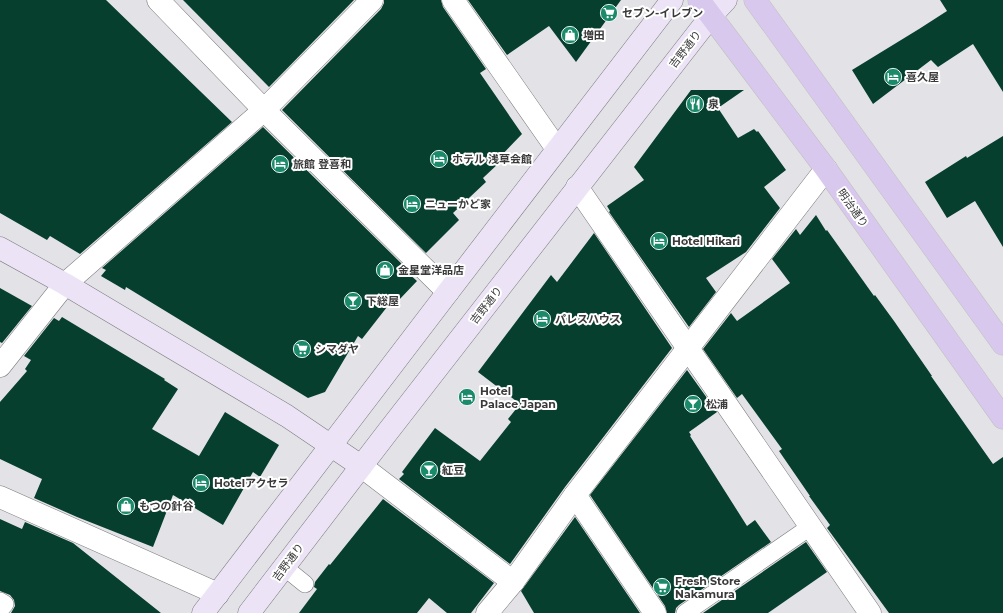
<svg xmlns="http://www.w3.org/2000/svg" width="1003" height="613" viewBox="0 0 1003 613" font-family="Montserrat,'Noto Sans JP',sans-serif">
	<style>
		.building { fill: #073f2f }
		.lines { fill: none; stroke-linecap: round; stroke-linejoin: round }
		.lane-casing { stroke: #7c7b7e; stroke-width: 18 }
		.street-casing { stroke: #7c7b7e; stroke-width: 23 }
		.secondary-casing { stroke: #7c7b7e; stroke-width: 23 }
		.primary-casing { stroke: #c0c0c0; stroke-width: 23 }
		.lane { stroke: #fff; stroke-width: 17 }
		.street { stroke: #fff; stroke-width: 22 }
		.secondary { stroke: #ece4f6; stroke-width: 22 }
		.primary { stroke: #d8c8ee; stroke-width: 22 }
		.labels { text-anchor: middle; dominant-baseline: central; stroke-width: 4; stroke-linejoin: round; paint-order: stroke }
		.poi-label { font-size: 11px; font-weight: bold; fill: #3a3a3b; stroke: #fff; text-anchor: start }
		.street-label { font-size: 11px; fill: #3a3a3b; stroke: #fff }
	</style>
	<rect width="100%" height="100%" fill="#e3e2e6"/>
	<g class="building">
		<path d="M0 0H106L232 122 80 254 50 236 47 240 0 213Z"/>
		<path d="M183 0H354L269 87Z"/>
		<path d="M384 0H441L443 7 486 69 480 73 522 134 497 160 500 162 483 178 486 182 453 213 459 220 426 253 282 110 381 9 384 3Z"/>
		<path d="M468 0H621L576 62 549 26 507 55Z"/>
		<path d="M940 0H1003V92L973 44 938 67 931 60 873 104 852 70 919 29 947 11Z"/>
		<path d="M691 90H744L718 108 738 138 754 129 757 132 758 131 786 170 764 187 780 208 746 252 706 278 716 292 689 327 609 212 610 211 607 206 644 180 634 167Z"/>
		<path d="M263 127 408 270 407 272 417 281 398 301 394 298 362 339 358 336 325 392 308 398 126 287 125 290 101 276 106 270 102 268Z"/>
		<path d="M1003 136V247L975 201 947 218 925 182 966 156 967 158Z"/>
		<path d="M816 215 826 231 827 230 874 296 875 295 894 321 932 376H931L993 464 1003 457V613H889L827 528 830 525 809 496H810L779 451 782 449 742 394 737 398 703 349 731 313 737 321 790 283 772 259 796 229 800 235Z"/>
		<path d="M594 233 672 348 565 487 510 564 399 479 404 474 402 472 435 428 480 461 511 422 508 419 520 404 478 372 551 275 557 282Z"/>
		<path d="M0 288 32 306 2 343 0 342Z"/>
		<path d="M62 317 165 379 164 380 178 389 152 429 199 456 225 412 279 445 260 477 253 472 223 525 173 495 153 547 77 517 34 498 42 479 0 459V402L27 371 25 369 31 360 24 356 54 318 59 321Z"/>
		<path d="M687 370 717 412 689 432 691 435 690 436 747 526 755 520 771 542 679 605 676 608 675 613H667L665 606 590 495Z"/>
		<path d="M383 499 494 583 471 613H447L429 598 417 613H299L317 589 314 587 315 582 329 564 330 565Z"/>
		<path d="M575 517 640 613H534L521 591Z"/>
		<path d="M0 519 22 529 25 522 73 543 161 613H11L15 606 14 600 10 595 0 591Z"/>
		<path d="M806 542 827 572 768 613H703Z"/>
	</g>
	<g class="lines">
		<defs>
			<g id="lane">
				<path d="M284 567 305 584"/>
				<path d="M0 601 5 604 0 610"/>
				<path d="M685 613 810 527"/>
			</g>
			<g id="street">
				<path d="M158 0 264 110 448 292"/>
				<path d="M453 0 557 149"/>
				<path d="M577 187 870 613"/>
				<path d="M0 366 65 284 264 110 372 0"/>
				<path d="M361 466 513 582"/>
				<path d="M575 495 655 613"/>
				<path d="M0 497 218 594"/>
				<path d="M487 613 513 582 575 495 826 169"/>
			</g>
			<g id="secondary">
				<path d="M0 248 65 284 287 416 361 466"/>
				<path d="M203 613 448 292 672 0"/>
				<path d="M249 613 386 434 711 16 726 0"/>
			</g>
			<g id="primary">
				<path d="M699 0 826 169 1003 418"/>
				<path d="M755 0 1003 344"/>
			</g>
		</defs>
		<use href="#lane" class="lane-casing"/>
		<use href="#street" class="street-casing"/>
		<use href="#secondary" class="secondary-casing"/>
		<use href="#primary" class="primary-casing"/>
		<use href="#lane" class="lane"/>
		<use href="#street" class="street"/>
		<use href="#secondary" class="secondary"/>
		<use href="#primary" class="primary"/>
	</g>
	<defs>
		<symbol id="supermarket-disc" viewBox="-11 -11 22 22"><circle r="9.5" fill="#1b8a6a" stroke="#fff"/><path d="M-6-5.5h2.5l.6 2H6L4.5 2H-2.5L-4.4-4H-6ZM-1.5 3.2a1.3 1.3 0 1 0 .1 0ZM3 3.2a1.3 1.3 0 1 0 .1 0Z" fill="#fff"/></symbol>
		<symbol id="shop-disc" viewBox="-11 -11 22 22"><circle r="9.5" fill="#1b8a6a" stroke="#fff"/><path d="M-5-2.5h2.3a2.7 3.5 0 0 1 5.4 0H5L5.5 6h-11ZM-1.5-2.5h3a1.5 2.3 0 0 0-3 0Z" fill="#fff"/></symbol>
		<symbol id="hotel-disc" viewBox="-11 -11 22 22"><circle r="9.5" fill="#1b8a6a" stroke="#fff"/><path d="M-6-4.5h1.5V1H6V5H4.5V3h-9V5H-6ZM-4 0a1.8 1.8 0 1 1 3.6 0ZM.5 0V-2.5h3Q6-2.5 6 0Z" fill="#fff"/></symbol>
		<symbol id="restaurant-disc" viewBox="-11 -11 22 22"><circle r="9.5" fill="#1b8a6a" stroke="#fff"/><path d="M-5-6h1v4h1v-4h1v4h1v-4h1v5L-1.5 .5V6h-2V.5L-5-1ZM5-6V6H3V1.5H1.5Q1.5-4 5-6Z" fill="#fff"/></symbol>
		<symbol id="bar-disc" viewBox="-11 -11 22 22"><circle r="9.5" fill="#1b8a6a" stroke="#fff"/><path d="M-6-5H6L.8 .8V4.5H3.5V6h-7V4.5H-.8V.8Z" fill="#fff"/></symbol>
	</defs>
	<g fill-rule="evenodd">
		<use href="#supermarket-disc" x="599" y="3" width="20" height="20"/>
		<use href="#shop-disc" x="560" y="25" width="20" height="20"/>
		<use href="#hotel-disc" x="883" y="67" width="20" height="20"/>
		<use href="#restaurant-disc" x="685" y="94" width="20" height="20"/>
		<use href="#hotel-disc" x="429" y="149" width="20" height="20"/>
		<use href="#hotel-disc" x="270" y="154" width="20" height="20"/>
		<use href="#hotel-disc" x="402" y="194" width="20" height="20"/>
		<use href="#hotel-disc" x="649" y="231" width="20" height="20"/>
		<use href="#shop-disc" x="375" y="260" width="20" height="20"/>
		<use href="#bar-disc" x="343" y="291" width="20" height="20"/>
		<use href="#hotel-disc" x="532" y="309" width="20" height="20"/>
		<use href="#supermarket-disc" x="292" y="339" width="20" height="20"/>
		<use href="#hotel-disc" x="457" y="387" width="20" height="20"/>
		<use href="#bar-disc" x="683" y="394" width="20" height="20"/>
		<use href="#bar-disc" x="419" y="460" width="20" height="20"/>
		<use href="#hotel-disc" x="191" y="473" width="20" height="20"/>
		<use href="#shop-disc" x="116" y="496" width="20" height="20"/>
		<use href="#supermarket-disc" x="652" y="577" width="20" height="20"/>
	</g>
	<g class="labels">
		<g class="poi-label">
			<text x="622" y="13">セブン-イレブン</text>
			<text x="583" y="35">増田</text>
			<text x="906" y="77">喜久屋</text>
			<text x="708" y="104">泉</text>
			<text x="452" y="159">ホテル 浅草会館</text>
			<text x="293" y="164">旅館 登喜和</text>
			<text x="425" y="204">ニューかど家</text>
			<text x="672" y="241">Hotel Hikari</text>
			<text x="398" y="270">金星堂洋品店</text>
			<text x="366" y="301">下総屋</text>
			<text x="555" y="319">パレスハウス</text>
			<text x="315" y="349">シマダヤ</text>
			<text x="480" y="391">Hotel<tspan x="480" dy="13">Palace Japan</tspan></text>
			<text x="706" y="404">松浦</text>
			<text x="442" y="470">紅豆</text>
			<text x="214" y="483">Hotelアクセラ</text>
			<text x="139" y="506">もつの針谷</text>
			<text x="675" y="581">Fresh Store<tspan x="675" dy="13">Nakamura</tspan></text>
		</g>
		<g class="street-label">
			<text transform="translate(685 49) rotate(-52)">吉野通り</text>
			<text transform="translate(853 208) rotate(55)">明治通り</text>
			<text transform="translate(486 305) rotate(-52)">吉野通り</text>
			<text transform="translate(288 562) rotate(-53)">吉野通り</text>
		</g>
	</g>
</svg>
